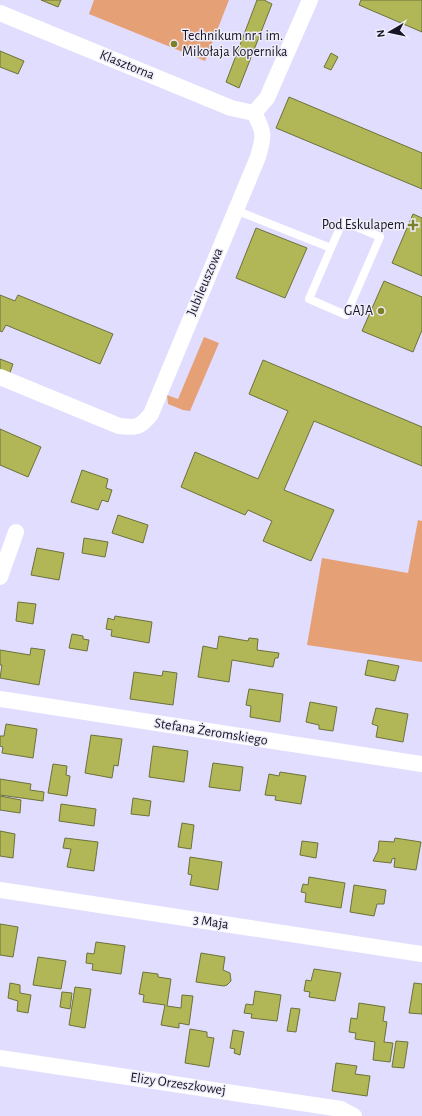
<svg xmlns="http://www.w3.org/2000/svg" width="422" height="1116" viewBox="0 0 422 1116" font-family="'Alegreya Sans',sans-serif">
	<style>
		.green { fill: #e6a076 }
		.building { fill: #b1b757; stroke: #6d713a }
		.lines { fill: none; stroke-linecap: round; stroke-linejoin: round }
		.service { stroke: #fff; stroke-width: 8 }
		.minor { stroke: #fff; stroke-width: 16 }
		.poi-dot { fill: #7c802a; stroke: #eeedf8; stroke-width: 1.5 }
		.labels { text-anchor: middle; dominant-baseline: central; stroke-width: 3; stroke-linejoin: round; paint-order: stroke }
		.poi-label { font-size: 14px; fill: #181427; stroke: #eeedf8; text-anchor: end }
		.street-label { font-size: 14px; fill: #181427; stroke: #eeedf8 }
	</style>
	<rect width="100%" height="100%" fill="#e1ddfe"/>
	<g class="green">
		<path d="M94 0H229L205 61 89 14Z"/>
		<path d="M204 337 219 343 190 411 183 410 168 404 167 395 178 399Z"/>
		<path d="M418 520 422 521V662L307 645 322 558 408 573Z"/>
	</g>
	<g class="building">
		<path d="M41 0H61L58 7Z"/>
		<path d="M257 0H264L272 4 239 88 226 82Z"/>
		<path d="M361 0H422V32L359 5Z"/>
		<path d="M0 51 24 61 18 74 0 67Z"/>
		<path d="M331 53 338 57 331 70 324 67Z"/>
		<path d="M289 97 422 153V189L276 128Z"/>
		<path d="M413 214 422 218V276L392 263Z"/>
		<path d="M256 228 307 248 285 298 236 278Z"/>
		<path d="M384 281 422 297V330L413 352 362 331Z"/>
		<path d="M0 295 15 301 18 295 113 334 100 364 6 325 2 332 0 331Z"/>
		<path d="M0 359 13 364 8 378 0 375Z"/>
		<path d="M263 360 422 427V466L314 421 284 490 334 510 311 561 263 541 272 521 248 510 245 515 181 487 195 452 258 479 288 411 249 394Z"/>
		<path d="M0 429 41 447 28 477 0 465Z"/>
		<path d="M82 470 108 479 106 488 112 490 108 502 102 500 98 510 71 502Z"/>
		<path d="M118 515 148 525 143 543 112 533Z"/>
		<path d="M84 538 108 542 105 557 82 553Z"/>
		<path d="M37 548 64 553 59 580 31 575Z"/>
		<path d="M18 602 36 604 33 624 16 621Z"/>
		<path d="M115 616 152 622 149 643 111 636 112 630 106 629 108 618 114 620Z"/>
		<path d="M72 634 83 636V639L89 640 87 651 69 648Z"/>
		<path d="M219 636 248 641 249 638 258 639 257 650 279 653 278 658H275L273 667 232 660 229 682 198 677 203 646 217 649Z"/>
		<path d="M31 648 45 650 39 685 0 678 2 665H0V650L30 655Z"/>
		<path d="M368 660 399 666 395 681 365 675Z"/>
		<path d="M163 671 177 673 173 705 130 699 134 672 162 676Z"/>
		<path d="M249 689 283 694 280 722 250 717 251 706 246 705Z"/>
		<path d="M310 702 337 707 333 731 319 729V725L306 722Z"/>
		<path d="M376 708 408 714 403 742 376 737 378 726 372 724Z"/>
		<path d="M6 724 37 729 33 758 2 753 3 747 0 746V736H4Z"/>
		<path d="M91 735 122 739 118 766 114 765 112 778 85 773Z"/>
		<path d="M153 746 188 751 184 782 149 777Z"/>
		<path d="M213 763 243 767 240 791 209 787Z"/>
		<path d="M53 764 67 766 66 775 70 776 67 796 48 793Z"/>
		<path d="M280 772 306 776 301 804 275 800 276 796 265 795 269 774 279 776Z"/>
		<path d="M0 779 31 784 30 790 44 792 43 801 0 795Z"/>
		<path d="M0 796 21 800 20 813 0 810Z"/>
		<path d="M133 798 151 801 149 816 131 814Z"/>
		<path d="M61 804 96 809 94 826 59 821Z"/>
		<path d="M182 823 194 825 191 849 178 847Z"/>
		<path d="M0 831 15 834 13 858 0 856Z"/>
		<path d="M65 838 98 842 94 871 67 867 71 849 63 848Z"/>
		<path d="M395 838 421 842 416 870 394 867 395 858 392 859 391 863 373 861 378 851 379 841 394 842Z"/>
		<path d="M302 841 318 843 316 858 300 855Z"/>
		<path d="M190 857 222 862 218 890 190 885 192 875 188 874Z"/>
		<path d="M309 877 345 883 341 908 305 902 306 893 301 892 303 884 308 885Z"/>
		<path d="M354 885 386 890 384 904H377L374 916 350 912Z"/>
		<path d="M0 924 18 927 13 957 0 955Z"/>
		<path d="M96 942 125 946 121 974 92 970 93 964 86 963 87 953 94 954Z"/>
		<path d="M201 953 225 957 223 970 230 973 231 981 227 985 224 986 196 982Z"/>
		<path d="M38 957 66 961 61 989 33 985Z"/>
		<path d="M314 969 341 973 335 1001 309 997 310 992 304 991 306 980 311 981Z"/>
		<path d="M143 972 158 974V977L171 979 167 1006 181 1008 182 995 193 996 189 1025 179 1023V1028L161 1025 165 1005 143 1002 144 995 139 994Z"/>
		<path d="M10 983 20 985V993L31 995 28 1013 17 1011 18 1001 8 998Z"/>
		<path d="M414 983 422 984V1014L409 1013Z"/>
		<path d="M75 987 91 989 85 1028 69 1025Z"/>
		<path d="M255 991 281 995 277 1021 251 1018 252 1014 244 1013 246 1004 253 1005Z"/>
		<path d="M62 992 72 993 70 1009 60 1007Z"/>
		<path d="M359 1003 385 1007 383 1021 387 1022 384 1042 393 1043 390 1062 373 1060 375 1042 355 1039 356 1033 349 1032 351 1018 357 1019Z"/>
		<path d="M291 1008 300 1009 296 1032 287 1031Z"/>
		<path d="M190 1029 207 1032V1037L214 1038 209 1067 185 1063Z"/>
		<path d="M233 1030 244 1032 240 1055 234 1053 235 1049 230 1048Z"/>
		<path d="M396 1041 408 1042 404 1068 392 1067Z"/>
		<path d="M336 1063 357 1066 355 1074 370 1076 367 1096 332 1091Z"/>
	</g>
	<g class="lines">
		<path class="service" d="M235 210 331 248 309 299 346 315 380 237 343 221 331 248"/>
		<g class="minor">
			<path d="M0 13 231 108 254 113"/>
			<path d="M254 113 267 98 310 0"/>
			<path d="M0 377 119 426C136 428 140 428 151 414L258 157C264 136 265 133 254 113"/>
			<path d="M0 577 16 532"/>
			<path d="M0 699 422 764"/>
			<path d="M0 890 422 954"/>
			<path d="M0 1058 341 1109 354 1116"/>
		</g>
	</g>
	<g class="poi-dot">
		<circle cx="174" cy="44" r="4"/>
		<path d="M411 219h4v4h4v4h-4v4h-4v-4h-4v-4h4z"/>
		<circle cx="381" cy="311" r="4"/>
	</g>
	<g class="labels">
		<g class="poi-label">
			<text x="182" y="36" text-anchor="start">Technikum nr 1 im.<tspan x="182" dy="16">Mikołaja Kopernika</tspan></text>
			<text x="405" y="225">Pod Eskulapem</text>
			<text x="373" y="311">GAJA</text>
		</g>
		<g class="street-label">
			<text transform="translate(127 65) rotate(22)">Klasztorna</text>
			<text transform="translate(205 282) rotate(-67)">Jubileuszowa</text>
			<text transform="translate(211 732) rotate(9)">Stefana Żeromskiego</text>
			<text transform="translate(211 922) rotate(9)">3 Maja</text>
			<text transform="translate(178 1084) rotate(8)">Elizy Orzeszkowej</text>
		</g>
	</g>
	<g transform="translate(390 32) rotate(261)" stroke="#eeedf8" stroke-width="3" paint-order="stroke">
	<path d="M0-3L7 15L0 10L-7 15Z" fill="#181427"/>
	<text y="-6" font-size="11" font-weight="bold" text-anchor="middle" fill="#181427">N</text>
	</g>
</svg>
